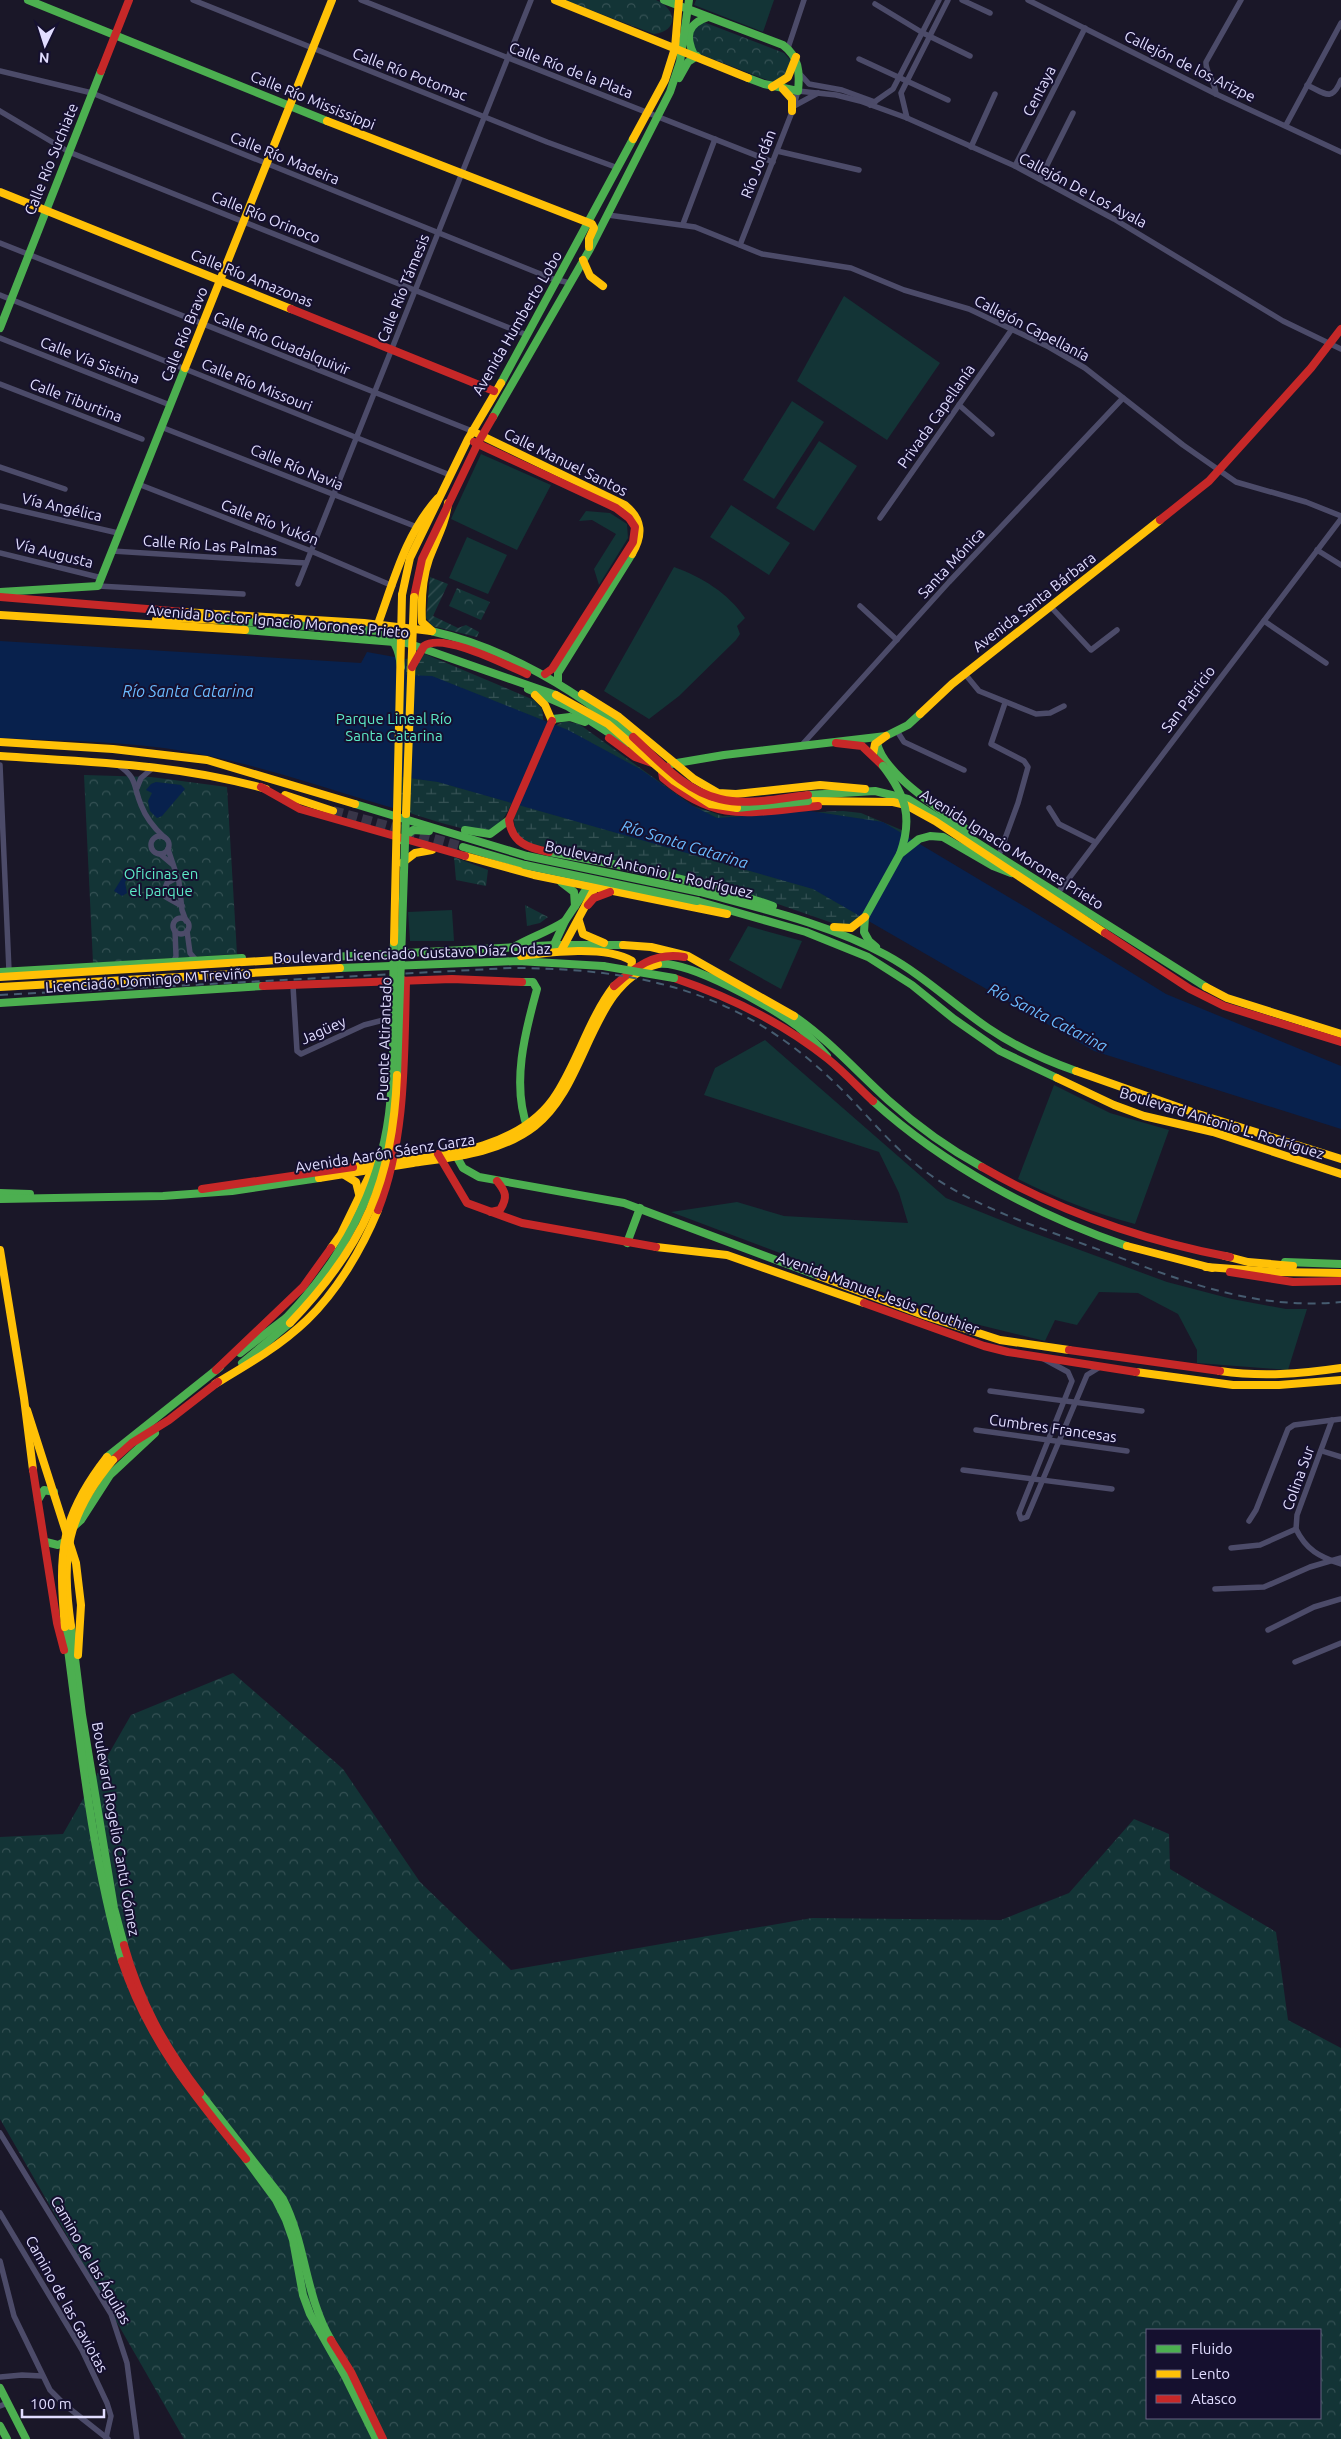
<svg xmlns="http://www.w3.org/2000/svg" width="1341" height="2439" viewBox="0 0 1341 2439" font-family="Ubuntu,sans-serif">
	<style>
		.grass { fill: #133436 }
		.forest { fill: url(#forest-crowns); fill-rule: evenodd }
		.wetland { fill: url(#wetland-marsh) }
		.garden { fill: url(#garden-furrows) }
		.water { fill: #08214d }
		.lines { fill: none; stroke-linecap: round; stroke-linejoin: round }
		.highway-tunnel { stroke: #383548; stroke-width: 10; stroke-dasharray: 10 5; stroke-linecap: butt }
		.street { stroke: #4c4b69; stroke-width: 5.5 }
		.fast { stroke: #4caf50; stroke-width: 8 }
		.slow { stroke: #ffc107; stroke-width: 8 }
		.jam { stroke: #c62828; stroke-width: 8 }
		.rail { stroke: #465c70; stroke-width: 2; stroke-dasharray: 8 6; stroke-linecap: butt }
		.fast-bridge { stroke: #4caf50; stroke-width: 8 }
		.slow-bridge { stroke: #ffc107; stroke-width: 8 }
		.jam-bridge { stroke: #c62828; stroke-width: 8 }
		.labels { text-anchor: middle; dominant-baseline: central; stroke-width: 4; stroke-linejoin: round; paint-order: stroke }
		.street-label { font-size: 15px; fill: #e1ddff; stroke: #15102f }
		.park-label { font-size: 15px; fill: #5debc7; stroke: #15102f }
		.water-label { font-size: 16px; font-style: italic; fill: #6bbbff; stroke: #15102f }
	</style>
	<defs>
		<pattern id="forest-crowns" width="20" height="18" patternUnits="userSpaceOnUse" patternTransform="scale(1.25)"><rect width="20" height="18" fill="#133436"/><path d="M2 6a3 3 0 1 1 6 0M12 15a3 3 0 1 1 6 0" fill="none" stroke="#355154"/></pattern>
		<pattern id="wetland-marsh" width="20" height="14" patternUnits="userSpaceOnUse" patternTransform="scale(1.25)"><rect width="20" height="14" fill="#133436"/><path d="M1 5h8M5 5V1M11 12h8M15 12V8" fill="none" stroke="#355154"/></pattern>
		<pattern id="garden-furrows" width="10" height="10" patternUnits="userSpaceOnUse" patternTransform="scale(1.25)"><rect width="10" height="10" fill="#133436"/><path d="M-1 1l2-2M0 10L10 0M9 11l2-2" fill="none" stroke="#355154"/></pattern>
	</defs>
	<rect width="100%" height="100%" fill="#1a1728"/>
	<g class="grass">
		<path d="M696 0H774L763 32 694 5Z"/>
		<path d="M844 296 940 363 887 440 797 381Z"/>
		<path d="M792 401 824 422 774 499 743 480Z"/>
		<path d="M819 441 857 466 814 531 776 508Z"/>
		<path d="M481 454 551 485 517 550 451 519Z"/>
		<path d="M731 505 790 543 769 575 710 537Z"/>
		<path d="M586 511 610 513 627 524 628 538 599 585 594 569 616 534 592 520 579 521Z"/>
		<path d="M467 537 507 555 488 594 449 578Z"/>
		<path d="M674 567C702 577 728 593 745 618L737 626 740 634 736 640 679 696 649 719 604 691Z"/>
		<path d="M452 910 454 941H410L408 912Z"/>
		<path d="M748 926 802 941 781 989 729 960Z"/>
		<path d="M765 1040 946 1198 1023 1229 1167 1282 1232 1299 1286 1309H1307L1288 1370 1197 1363V1350L1178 1314 1138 1293 1099 1292 1077 1325 1055 1320 1045 1341 955 1319 671 1212 737 1202 784 1216 908 1223 899 1193 879 1152 704 1095 715 1068Z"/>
		<path d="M1054 1085 1110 1113 1169 1130 1135 1224C1094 1213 1056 1198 1018 1179Z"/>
	</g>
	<g class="forest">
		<path d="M564 0H656C677 9 679 31 654 34Z"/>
		<path d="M699 23H706L784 53 790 60C789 72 785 77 775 83L697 53 689 38 692 28Z"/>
		<path d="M457 588 490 602 481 620 449 606Z"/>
		<path d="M84 775 151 777 227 787 237 954 93 963Z"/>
		<path d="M454 857 488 870 486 886 456 880Z"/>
		<path d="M525 905 548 917 540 923 527 926Z"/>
		<path d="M233 1673 343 1769 420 1882 511 1970 812 1918 1001 1920 1069 1893 1134 1819 1169 1834 1170 1869 1276 1932 1288 2020 1341 2048V2439H184L0 2119V1837L63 1834 131 1715ZM1147 2330H1320V2418H1147Z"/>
	</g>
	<g class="wetland">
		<path d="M425 654 534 700 542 709 544 725C536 744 509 822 494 829 476 837 421 816 400 810L406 659Z"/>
		<path d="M564 721 579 724 693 806 723 816 843 811 861 813 904 831 855 926H841L717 883 533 846C519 839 514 834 514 818L555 726Z"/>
	</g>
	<path class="garden" d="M430 577 448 584 433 616 458 628 466 625 479 632 477 637 432 626 426 618Z"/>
	<g class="water">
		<path d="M0 641 361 663 367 652 406 659V675L432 676 568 730 640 769 693 806 717 818 810 811 883 822 1027 908 1166 994 1341 1066V1129L1094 1051 813 889 438 782 402 777 400 810C330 790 261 765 189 752 127 741 62 741 0 738Z"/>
		<path d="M156 782 181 785 185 789 162 816 157 818 150 811 148 801 152 793 146 790 151 784Z"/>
		<path d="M137 869 125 882 127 893 122 896 114 891 127 870Z"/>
	</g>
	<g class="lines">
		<path class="highway-tunnel" d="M333 811 463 847"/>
		<g class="street">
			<path d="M193 0 547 142 618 168"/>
			<path d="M361 0 773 162"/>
			<path d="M962 0 990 13"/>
			<path d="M1028 0 1216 94 1341 152"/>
			<path d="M875 4 923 33 970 56"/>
			<path d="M788 48 804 0"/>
			<path d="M859 59 948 100"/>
			<path d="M0 71 92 93 553 279 570 283"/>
			<path d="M800 74 809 84 842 90 875 102"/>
			<path d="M1307 85C1326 94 1332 102 1341 80"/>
			<path d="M1216 94C1215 81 1205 72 1206 62L1241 0"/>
			<path d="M870 105 893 89 939 0"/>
			<path d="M794 106 818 93"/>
			<path d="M0 111 69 152 527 335"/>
			<path d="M907 118 901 93 948 0"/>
			<path d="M1286 125 1341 23"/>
			<path d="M971 147 995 94"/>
			<path d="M777 151 859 170"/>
			<path d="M1015 166 1085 28"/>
			<path d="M1040 179 1073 113"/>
			<path d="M608 215 695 227 762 254 851 268 904 290 969 309 1049 347 1085 368 1183 445 1236 482 1306 502 1341 516"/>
			<path d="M683 224 715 139"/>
			<path d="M0 243 472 431"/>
			<path d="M740 245 792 112 798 91 836 95 860 101 907 118 1015 166 1114 219 1283 321 1341 349"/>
			<path d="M0 295 450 475"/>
			<path d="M0 338 170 405"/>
			<path d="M0 384 142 439"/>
			<path d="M959 405 992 434"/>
			<path d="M161 427 417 527"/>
			<path d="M0 467 65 489"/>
			<path d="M138 484 311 551 393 586"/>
			<path d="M0 506 118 533"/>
			<path d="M880 518 1012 329"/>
			<path d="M1317 550 1341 565"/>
			<path d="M112 551 306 563"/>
			<path d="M0 553 102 578"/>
			<path d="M298 584 531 0"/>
			<path d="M98 586 243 594"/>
			<path d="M860 606 897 640"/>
			<path d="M1050 606 1091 650 1117 630"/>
			<path d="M1264 621 1326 663"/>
			<path d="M965 674 979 691 1036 714 1050 713 1064 706"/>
			<path d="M897 731 904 742 964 770"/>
			<path d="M800 747 949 582 1123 398"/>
			<path d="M0 765 9 971"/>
			<path d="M118 765C138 778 133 786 141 805 146 818 154 828 164 837"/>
			<path d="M137 788 141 778 154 767"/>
			<path d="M1049 808 1059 824 1095 842"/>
			<circle cx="160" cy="845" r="9"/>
			<path d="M168 849 179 882 182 910 186 921"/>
			<path d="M160 854 173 865"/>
			<path d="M999 855 1018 803 1028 767 1024 761 991 744 1005 703"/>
			<path d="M178 877 167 883 163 894 166 897 182 906"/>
			<path d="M1057 894 1341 519"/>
			<circle cx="181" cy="926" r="8"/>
			<path d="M187 931 190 953 196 960"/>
			<path d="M174 961 176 956 175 931"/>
			<path d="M293 986 297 1051 301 1054 364 1025 395 1017"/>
			<path d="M1044 1359 1068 1372 1072 1381 1019 1513 1021 1519 1027 1517 1087 1375 1100 1367"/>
			<path d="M990 1391 1142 1411"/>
			<path d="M1332 1420 1297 1515 1296 1529C1306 1550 1320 1557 1341 1564"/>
			<path d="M976 1430 1127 1451"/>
			<path d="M1322 1451 1341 1457"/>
			<path d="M963 1470 1112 1489"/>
			<path d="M1249 1521 1256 1510 1288 1429 1294 1425 1341 1419"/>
			<path d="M1231 1548 1260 1545 1296 1529"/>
			<path d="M1215 1589 1264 1587 1310 1567 1341 1558"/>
			<path d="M1268 1630 1314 1607 1341 1599"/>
			<path d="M1295 1662 1341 1643"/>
			<path d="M0 2133 111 2314 127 2363 137 2439"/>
			<path d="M0 2213 82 2350 107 2403 111 2416 106 2438"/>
			<path d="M0 2261 14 2316 50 2390 65 2405 108 2439"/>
			<path d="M0 2377 22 2375 42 2376"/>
			<path d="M0 2406 8 2403"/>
		</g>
		<g class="fast">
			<path d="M28 0 327 121"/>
			<path d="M664 0 783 45C799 57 800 72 798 91L764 84 748 78"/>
			<path d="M694 55C685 36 687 24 708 17"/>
			<path d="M679 78 688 62 697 56"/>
			<path d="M0 328 101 71"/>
			<path d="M501 383 633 139"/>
			<path d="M493 417 590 249 670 92 680 62 689 0"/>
			<path d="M0 592 98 586 185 368"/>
			<path d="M245 630 407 643 556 695"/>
			<path d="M431 631C507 648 574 689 633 737"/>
			<path d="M558 681V673L632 554"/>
			<path d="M528 689 567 706 626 744"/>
			<path d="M553 719 570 717 585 722"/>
			<path d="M877 743C884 775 941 809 966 829"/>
			<path d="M671 764 724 755 886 736 908 725 920 714"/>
			<path d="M808 795 875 791 908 799 1206 987"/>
			<path d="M355 804 527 856"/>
			<path d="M465 830 490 834 509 820"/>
			<path d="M401 840 413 830 429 831"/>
			<path d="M463 847 525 865"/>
			<path d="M549 852C627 866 697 880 773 906"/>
			<path d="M561 882 574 892 575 906"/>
			<path d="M700 892C763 909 829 924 886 955 923 975 954 1005 988 1028 1016 1047 1045 1060 1076 1071"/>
			<path d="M697 901 806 932 868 957 912 985 954 1019 1000 1051 1057 1078"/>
			<path d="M514 947C531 937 548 932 565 921"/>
			<path d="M876 947 869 941 864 932 865 917 900 854 919 839 930 836 943 837 993 866 1011 873"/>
			<path d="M552 949 565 921 591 882"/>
			<path d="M293 959 555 945H623"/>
			<path d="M658 964C689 960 771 1007 797 1026 808 1035 818 1045 827 1056"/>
			<path d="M340 968 518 961 603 966"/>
			<path d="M0 972 242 958"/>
			<path d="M522 982H533L537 989C525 1032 511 1085 528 1129"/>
			<path d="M0 1003 263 986"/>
			<path d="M794 1016C829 1040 857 1072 888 1100 916 1125 949 1149 982 1167"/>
			<path d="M873 1101C945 1166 1036 1215 1127 1246"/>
			<path d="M454 1152 463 1168 479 1177 624 1203 819 1276"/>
			<path d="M0 1193 30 1194"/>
			<path d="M0 1199 163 1196 232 1191 319 1178"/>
			<path d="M627 1243 640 1208"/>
			<path d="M1285 1262 1341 1264"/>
			<path d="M240 1353 286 1318"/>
			<path d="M242 1363 290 1323"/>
			<path d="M107 1457 220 1367"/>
			<path d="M38 1500 44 1490 54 1492"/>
			<path d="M71 1529 81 1520 110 1475 155 1433"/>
			<path d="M46 1542 58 1545 66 1541"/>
			<path d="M71 1626 82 1715 114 1908 124 1945"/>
			<path d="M65 1627C80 1738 91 1853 122 1961"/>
			<path d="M200 2093 283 2199C306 2244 305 2296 331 2340"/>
			<path d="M246 2159 276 2200 286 2220 293 2240 303 2295 310 2314 345 2376 376 2439"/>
			<path d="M0 2388 26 2439"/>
			<path d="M0 2426 7 2439"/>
		</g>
		<g class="slow">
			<path d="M555 0 748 78"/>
			<path d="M772 87 788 77 796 57"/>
			<path d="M783 89 792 99V111"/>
			<path d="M327 121 592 224 594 228 589 239V247"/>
			<path d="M633 139 665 80 675 48 679 0"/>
			<path d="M0 192 291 309"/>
			<path d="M583 260 590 276 603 286"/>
			<path d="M185 368 332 0"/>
			<path d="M472 431 625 505C643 520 643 535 632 554"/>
			<path d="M402 595 410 558 468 439 501 383"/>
			<path d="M184 612 364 623 431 631"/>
			<path d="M0 615 245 630"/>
			<path d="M156 620 169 618 220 620"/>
			<path d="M378 624C394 580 406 533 438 498"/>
			<path d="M432 631 422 622C421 601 422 579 429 559 436 540 446 523 448 503"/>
			<path d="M582 694 619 717 694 779 718 793 736 794 820 785 865 789"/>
			<path d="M535 695 545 705 552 721"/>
			<path d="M920 714 952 684 1160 520"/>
			<path d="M0 742 113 749 207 760 355 804"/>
			<path d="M873 754 875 744 886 736"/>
			<path d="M0 756C90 762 179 764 266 789"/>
			<path d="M285 795 333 811"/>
			<path d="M808 801 893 802 906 805 935 821 1105 933"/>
			<path d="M465 856 534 875 727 914"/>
			<path d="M402 863 415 853 432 850"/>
			<path d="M579 921 583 934 604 943"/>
			<path d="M834 927 851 928 865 917"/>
			<path d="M623 945 651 947 688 956 794 1016"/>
			<path d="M562 949 597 884"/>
			<path d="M521 956C551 952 606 945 632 961L631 970"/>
			<path d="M0 977 293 959"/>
			<path d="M0 987 340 968"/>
			<path d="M1206 987 1227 998 1341 1034"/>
			<path d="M1076 1071 1195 1113 1341 1159"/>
			<path d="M1057 1078 1114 1105 1144 1116 1213 1132 1341 1174"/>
			<path d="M353 1167C420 1157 518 1157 557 1093 579 1058 589 1019 614 986"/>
			<path d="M343 1174 356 1182 359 1194"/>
			<path d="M319 1178C350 1173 381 1168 413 1163 455 1157 500 1153 535 1126 589 1084 590 981 658 964"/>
			<path d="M1127 1246 1212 1268"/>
			<path d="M656 1247 727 1255 864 1303"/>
			<path d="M331 1248 341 1234 374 1166"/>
			<path d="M0 1250 24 1398 33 1470"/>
			<path d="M1225 1256 1248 1262 1293 1266"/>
			<path d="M1206 1267 1276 1272 1341 1273"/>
			<path d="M819 1276 926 1316 1000 1340 1069 1350"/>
			<path d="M1220 1371C1261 1377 1300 1374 1341 1368"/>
			<path d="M1136 1372 1233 1385H1279L1341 1380"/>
			<path d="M215 1384C247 1365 280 1346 307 1320 337 1291 362 1249 378 1210"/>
			<path d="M27 1410 76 1563 81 1605 78 1655"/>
		</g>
		<g class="jam">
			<path d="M101 71 129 0"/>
			<path d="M291 309 494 391"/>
			<path d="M474 442 616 508 629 518 635 527 633 542 552 669 545 674"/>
			<path d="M1160 520 1209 481 1311 368 1341 329"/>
			<path d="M0 597 184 612"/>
			<path d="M414 597 422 559 478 443 493 417"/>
			<path d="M609 738 635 757 655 764"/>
			<path d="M836 743 862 746 883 766"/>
			<path d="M667 767 662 772 663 778C718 825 751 812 818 806"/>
			<path d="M261 787 300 809 465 856"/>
			<path d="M549 852C528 848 512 843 509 820L552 721"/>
			<path d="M588 905 594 898 610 892"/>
			<path d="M1105 933 1190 989 1224 1006 1341 1042"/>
			<path d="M674 978C730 997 782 1022 828 1059 844 1072 858 1087 873 1101"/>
			<path d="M263 986 452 979 522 982"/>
			<path d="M614 986C635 967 654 952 684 957"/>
			<path d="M438 1154 467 1203 522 1223 656 1247"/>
			<path d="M982 1167C1060 1212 1141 1240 1230 1257"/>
			<path d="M202 1189 353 1167"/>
			<path d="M378 1210C406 1139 404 1058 406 982L401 979"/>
			<path d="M491 1212 500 1210C508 1197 506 1192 497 1181"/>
			<path d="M1230 1272 1293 1282 1341 1281"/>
			<path d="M864 1303 984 1346 1008 1352 1136 1372"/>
			<path d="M1069 1350 1220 1371"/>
			<path d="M216 1370 303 1287 331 1248"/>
			<path d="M113 1460 132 1443 169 1420 218 1382"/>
			<path d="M33 1470 57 1623 64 1650"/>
			<path d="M124 1945C140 2002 164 2046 200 2093"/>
			<path d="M122 1961C148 2040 194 2096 246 2159"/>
			<path d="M331 2340 351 2372 383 2439"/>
		</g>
		<path class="rail" d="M0 995 510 968C638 968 738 990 833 1081 865 1111 890 1146 926 1172 975 1207 1030 1224 1086 1245 1171 1276 1247 1311 1341 1302"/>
		<g class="fast-bridge">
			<path d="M220 620 378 631C395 637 399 650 401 667"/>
			<path d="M883 766C906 796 913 818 900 854"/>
			<path d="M737 808 808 801"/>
			<path d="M527 856 700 892"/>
			<path d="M525 865 697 901"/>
			<path d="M603 966 674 978"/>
			<path d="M397 1075 406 814"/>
			<path d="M286 1318C340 1262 379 1192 389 1114 396 1057 392 999 394 942"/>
		</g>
		<g class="slow-bridge">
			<path d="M556 695 608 724 674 781 710 804 737 808"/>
			<path d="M406 814 414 597"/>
			<path d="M394 942 402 595"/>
			<path d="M290 1323C364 1246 393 1181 397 1075"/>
			<path d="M71 1626C61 1555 66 1516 113 1460"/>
			<path d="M65 1627C58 1553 60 1517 107 1457"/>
		</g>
		<g class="jam-bridge">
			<path d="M412 667 424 646C443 632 506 665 527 674"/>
			<path d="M633 737C658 760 685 791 720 799 748 806 780 798 808 795"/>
		</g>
	</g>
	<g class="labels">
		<g class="street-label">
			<text transform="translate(1190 66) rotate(26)">Callejón de los Arizpe</text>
			<text transform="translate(571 70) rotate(21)">Calle Río de la Plata</text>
			<text transform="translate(410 74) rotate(21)">Calle Río Potomac</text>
			<text transform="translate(1039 91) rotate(-63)">Centaya</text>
			<text transform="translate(313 100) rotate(22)">Calle Río Mississippi</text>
			<text transform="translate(285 158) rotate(22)">Calle Río Madeira</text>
			<text transform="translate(51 159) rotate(-68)">Calle Río Suchiate</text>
			<text transform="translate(758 164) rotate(-69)">Río Jordán</text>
			<text transform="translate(1083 190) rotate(28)">Callejón De Los Ayala</text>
			<text transform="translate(266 217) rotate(22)">Calle Río Orinoco</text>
			<text transform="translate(252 278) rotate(22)">Calle Río Amazonas</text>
			<text transform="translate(403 288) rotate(-68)">Calle Río Támesis</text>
			<text transform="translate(517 323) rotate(-60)">Avenida Humberto Lobo</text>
			<text transform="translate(1032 328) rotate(27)">Callejón Capellanía</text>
			<text transform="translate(184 334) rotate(-68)">Calle Río Bravo</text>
			<text transform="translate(282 343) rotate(22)">Calle Río Guadalquivir</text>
			<text transform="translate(90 360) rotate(21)">Calle Vía Sistina</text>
			<text transform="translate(257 385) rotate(22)">Calle Río Missouri</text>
			<text transform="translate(76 400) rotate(21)">Calle Tiburtina</text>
			<text transform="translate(936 416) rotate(-55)">Privada Capellanía</text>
			<text transform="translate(566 462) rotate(26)">Calle Manuel Santos</text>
			<text transform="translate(297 467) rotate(22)">Calle Río Navia</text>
			<text transform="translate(62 507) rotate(13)">Vía Angélica</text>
			<text transform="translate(270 522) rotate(21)">Calle Río Yukón</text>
			<text transform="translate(210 545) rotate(4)">Calle Río Las Palmas</text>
			<text transform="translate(54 553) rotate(14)">Vía Augusta</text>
			<text transform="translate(951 563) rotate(-47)">Santa Mónica</text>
			<text transform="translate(1034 602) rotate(-38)">Avenida Santa Bárbara</text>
			<text transform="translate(278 621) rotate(5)">Avenida Doctor Ignacio Morones Prieto</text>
			<text transform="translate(1188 699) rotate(-53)">San Patricio</text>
			<text transform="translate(1012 849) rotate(32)">Avenida Ignacio Morones Prieto</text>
			<text transform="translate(649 869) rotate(13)">Boulevard Antonio L. Rodríguez</text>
			<text transform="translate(412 953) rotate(-2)">Boulevard Licenciado Gustavo Díaz Ordaz</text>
			<text transform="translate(148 980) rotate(-4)">Licenciado Domingo M Treviño</text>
			<text transform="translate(323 1030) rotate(-24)">Jagüey</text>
			<text transform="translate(384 1039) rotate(-88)">Puente Atirantado</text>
			<text transform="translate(1222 1123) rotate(17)">Boulevard Antonio L. Rodríguez</text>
			<text transform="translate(385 1153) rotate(-9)">Avenida Aarón Sáenz Garza</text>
			<text transform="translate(878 1293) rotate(20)">Avenida Manuel Jesús Clouthier</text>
			<text transform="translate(1053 1428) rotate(8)">Cumbres Francesas</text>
			<text transform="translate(1298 1478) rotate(-70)">Colina Sur</text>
			<text transform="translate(116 1829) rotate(80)">Boulevard Rogelio Cantú Gómez</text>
			<text transform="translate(91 2260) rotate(60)">Camino de las Águilas</text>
			<text transform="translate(67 2304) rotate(61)">Camino de las Gaviotas</text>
		</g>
		<g class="park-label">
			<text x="394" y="718">Parque Lineal Río<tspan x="394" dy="17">Santa Catarina</tspan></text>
			<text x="161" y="873">Oficinas en<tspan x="161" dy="17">el parque</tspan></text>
		</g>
		<g class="water-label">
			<text x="188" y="691">Río Santa Catarina</text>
			<text transform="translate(685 844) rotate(17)">Río Santa Catarina</text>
			<text transform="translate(1048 1017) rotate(27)">Río Santa Catarina</text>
		</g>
	</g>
	<rect x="1146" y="2329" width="175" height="90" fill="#15102f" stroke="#676282"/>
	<rect x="1156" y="2345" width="25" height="8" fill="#4caf50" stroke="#676282"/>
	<text x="1191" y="2354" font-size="15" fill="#e1ddff">Fluido</text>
	<rect x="1156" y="2370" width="25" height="8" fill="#ffc107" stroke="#676282"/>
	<text x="1191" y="2379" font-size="15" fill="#e1ddff">Lento</text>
	<rect x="1156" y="2395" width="25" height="8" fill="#c62828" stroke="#676282"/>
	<text x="1191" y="2404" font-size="15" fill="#e1ddff">Atasco</text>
	<g transform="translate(45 45) rotate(184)" stroke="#15102f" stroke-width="4" paint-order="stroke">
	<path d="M0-4L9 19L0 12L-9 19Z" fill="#e1ddff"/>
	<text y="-8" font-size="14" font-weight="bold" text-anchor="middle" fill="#e1ddff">N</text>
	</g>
	<path d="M22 2409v8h82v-8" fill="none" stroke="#e1ddff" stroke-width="2.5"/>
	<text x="30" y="2409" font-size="15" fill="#e1ddff" stroke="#15102f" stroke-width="4" paint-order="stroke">100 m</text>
</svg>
